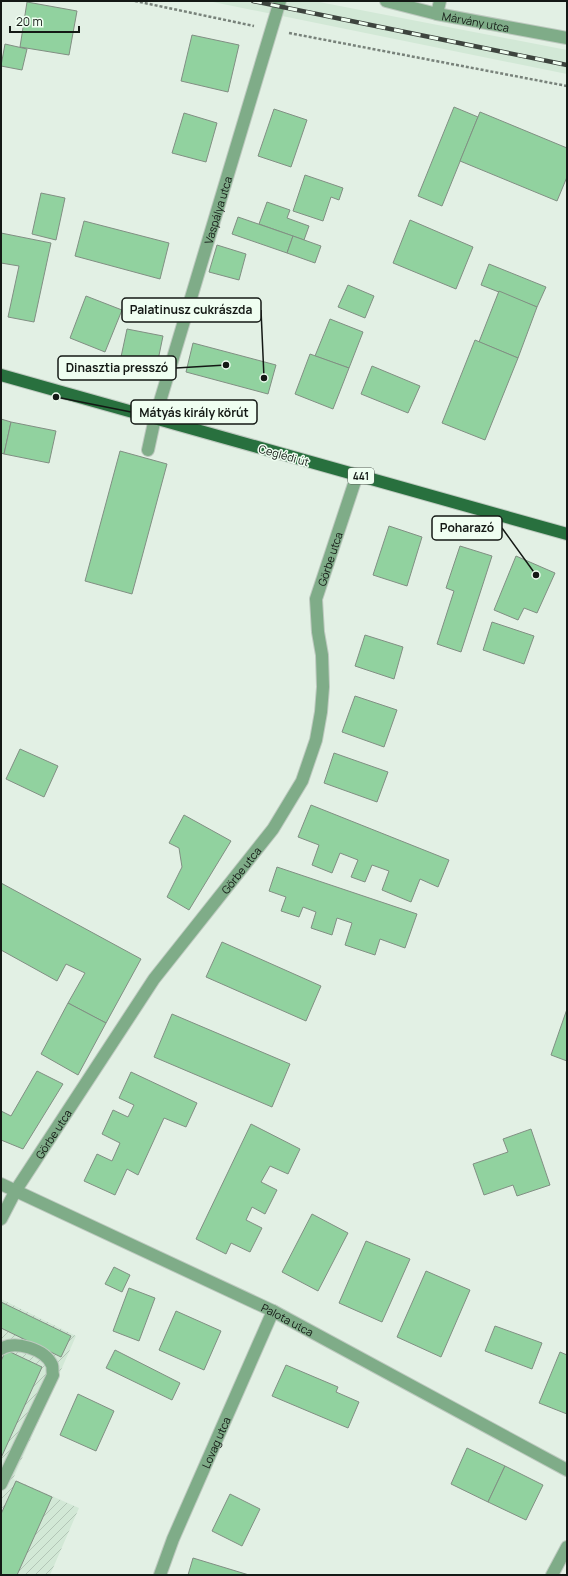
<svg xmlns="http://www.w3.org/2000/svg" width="568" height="1576" viewBox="0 0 568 1576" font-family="Manrope,sans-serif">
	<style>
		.built { fill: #d2e8d6 }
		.industrial { fill: url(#industrial-furrows) }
		.building { fill: #91d29f; stroke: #818f83 }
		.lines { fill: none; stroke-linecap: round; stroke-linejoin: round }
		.minor-casing { stroke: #bdc9bf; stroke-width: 14 }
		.major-casing { stroke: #bdc9bf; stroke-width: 14 }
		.path { stroke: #78827a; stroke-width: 2.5; stroke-dasharray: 3 2; stroke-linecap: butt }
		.minor { stroke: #7fac88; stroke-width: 12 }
		.major { stroke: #28703e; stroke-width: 12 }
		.rail-casing { stroke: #3d443e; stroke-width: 4.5 }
		.rail { stroke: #effef1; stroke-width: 3; stroke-dasharray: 9; stroke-linecap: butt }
		.labels { text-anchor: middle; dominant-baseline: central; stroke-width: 3; stroke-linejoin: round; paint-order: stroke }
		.shield { fill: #effef1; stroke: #565e57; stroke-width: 1 }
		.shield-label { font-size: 10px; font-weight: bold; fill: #141915 }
		.street-label { font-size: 11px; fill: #141915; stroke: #effef1 }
		.leader { fill: none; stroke: #141915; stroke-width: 1.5 }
		.callout-dot { fill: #141915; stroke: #effef1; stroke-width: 1.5 }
		.callout { fill: #effef1; stroke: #141915; stroke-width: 1.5 }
		.callout-label { font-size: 12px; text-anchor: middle; font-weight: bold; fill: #141915 }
	</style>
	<defs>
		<pattern id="industrial-furrows" width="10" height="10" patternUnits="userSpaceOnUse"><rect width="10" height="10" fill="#d2e8d6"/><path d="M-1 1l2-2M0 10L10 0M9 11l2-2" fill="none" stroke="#b3c6b7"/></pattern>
	</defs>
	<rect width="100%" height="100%" fill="#e2f0e4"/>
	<path class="built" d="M208 1H314L567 50V74Z"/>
	<path class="industrial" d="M1 1299 76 1336 13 1479 79 1508 50 1575H1Z"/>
	<g class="building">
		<path d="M27 2 77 11 69 55 20 47Z"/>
		<path d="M192 35 239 45 228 92 181 81Z"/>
		<path d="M5 44 27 49 22 70 1 66Z"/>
		<path d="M454 107 478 117 442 206 418 196Z"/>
		<path d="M274 109 307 120 291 167 258 156Z"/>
		<path d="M480 112 567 148V177L557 201 460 161Z"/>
		<path d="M184 113 217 123 206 162 172 153Z"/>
		<path d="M305 175 343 188 339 200 331 197 323 221 293 211Z"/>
		<path d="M41 193 65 198 56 240 32 234Z"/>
		<path d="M267 202 290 210 287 218 309 226 304 240 259 224Z"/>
		<path d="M238 217 293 236 287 253 232 234Z"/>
		<path d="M410 220 473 247 456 289 393 263Z"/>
		<path d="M84 221 169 243 160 279 75 256Z"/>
		<path d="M1 233 51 243 34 322 8 317 19 266 1 263Z"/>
		<path d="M293 236 321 246 315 263 287 253Z"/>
		<path d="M217 245 246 254 239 280 209 272Z"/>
		<path d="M489 264 546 287 537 307 481 285Z"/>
		<path d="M348 285 374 296 365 318 338 307Z"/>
		<path d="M499 291 537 307 518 358 479 342Z"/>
		<path d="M86 296 122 310 105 352 70 338Z"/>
		<path d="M330 319 363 332 349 368 315 356Z"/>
		<path d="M127 329 163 336 157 365 121 357Z"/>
		<path d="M475 340 518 358 485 440 442 423Z"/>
		<path d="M193 343 276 365 268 394 186 372Z"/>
		<path d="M310 354 349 368 333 409 295 394Z"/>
		<path d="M372 366 420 386 408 413 361 394Z"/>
		<path d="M1 419 11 422 4 454 1 453Z"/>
		<path d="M11 422 56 431 49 463 4 454Z"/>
		<path d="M120 451 167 464 132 594 85 581Z"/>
		<path d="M389 526 422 537 407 586 373 575Z"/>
		<path d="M460 546 492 556 461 652 437 644 454 591 446 588Z"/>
		<path d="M516 556 555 573 537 613 524 608 518 620 494 610Z"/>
		<path d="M492 622 534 636 524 664 483 650Z"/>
		<path d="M365 635 403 647 394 679 355 666Z"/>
		<path d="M355 696 397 710 384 747 342 732Z"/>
		<path d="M20 749 58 766 44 797 6 779Z"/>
		<path d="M334 753 388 772 377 802 324 783Z"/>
		<path d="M311 805 449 860 438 887 420 879 411 902 382 890 389 871 372 865 365 882 351 877 358 860 340 853 332 873 312 865 319 845 298 837Z"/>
		<path d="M184 815 231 841 189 910 167 897 182 867 179 848 169 843Z"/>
		<path d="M277 867 417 914 405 948 380 939 375 955 345 945 352 923 337 918 332 935 311 928 316 912 303 907 299 917 281 911 286 897 269 891Z"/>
		<path d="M1 883 141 959 106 1023 68 1003 85 973 66 964 57 981 1 950Z"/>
		<path d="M222 942 321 986 306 1021 206 977Z"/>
		<path d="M68 1003 106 1023 78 1075 41 1054Z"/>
		<path d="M567 1009V1061L551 1055Z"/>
		<path d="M172 1014 290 1064 272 1107 154 1057Z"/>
		<path d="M37 1071 63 1084 23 1149 1 1140V1111L11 1116Z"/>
		<path d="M131 1072 197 1103 186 1127 164 1118 138 1175 127 1169 115 1195 84 1181 97 1154 112 1161 120 1143 102 1134 113 1110 128 1117 134 1105 119 1098Z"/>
		<path d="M251 1124 300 1149 288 1174 270 1166 261 1182 277 1190 265 1214 252 1207 246 1220 262 1228 250 1252 231 1243 226 1254 196 1239Z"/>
		<path d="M531 1129 550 1185 517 1196 513 1185 484 1195 473 1164 508 1152 503 1139Z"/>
		<path d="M312 1214 348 1233 318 1291 282 1272Z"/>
		<path d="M366 1241 410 1259 382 1322 339 1303Z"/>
		<path d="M114 1267 130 1275 122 1292 105 1284Z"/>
		<path d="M426 1271 470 1290 441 1357 397 1337Z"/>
		<path d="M129 1288 155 1298 139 1341 113 1331Z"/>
		<path d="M1 1302 71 1336 61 1357 1 1328Z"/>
		<path d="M176 1311 221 1331 204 1370 159 1350Z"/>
		<path d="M495 1326 542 1343 532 1369 485 1351Z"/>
		<path d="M6 1350 42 1367 1 1458V1361Z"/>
		<path d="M115 1350 180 1383 172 1400 106 1368Z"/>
		<path d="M560 1352 567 1355V1414L539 1403Z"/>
		<path d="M286 1365 338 1387 336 1392 359 1402 348 1428 272 1396Z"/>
		<path d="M78 1394 114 1411 96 1451 60 1435Z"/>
		<path d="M467 1448 505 1466 488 1502 451 1484Z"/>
		<path d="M505 1466 543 1485 526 1520 488 1502Z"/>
		<path d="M16 1481 52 1497 17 1575H1V1514Z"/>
		<path d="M230 1494 260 1509 242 1546 212 1531Z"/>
		<path d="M193 1558 249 1575H188Z"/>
	</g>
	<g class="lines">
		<defs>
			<g id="minor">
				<path id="s1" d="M386 1 437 14 567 38"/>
				<path d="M437 14 440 1"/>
				<path id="s2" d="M148 450 155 418 280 1"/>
				<path id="s3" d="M1 1184 273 1311 567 1470"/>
				<path id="s4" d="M1 1219 16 1190 154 979 273 829 302 781 316 740 321 712 323 687 322 655 318 632 316 599 357 475"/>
				<path d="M1 1349C15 1340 45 1349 52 1365 53 1368 52 1372 53 1375L1 1484"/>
				<path id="s5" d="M160 1575 173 1539 273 1311"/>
				<path d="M552 1575 567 1547"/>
			</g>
			<path id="major" d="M1 375 567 534"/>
		</defs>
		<use href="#minor" class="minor-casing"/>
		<use href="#major" class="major-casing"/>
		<g class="path">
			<path d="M135 1 254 26"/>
			<path d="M289 33 567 86"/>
		</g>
		<use href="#minor" class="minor"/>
		<use href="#major" class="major"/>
		<defs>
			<path id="rail" d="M253 1 567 65"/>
		</defs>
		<use href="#rail" class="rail-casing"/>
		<use href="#rail" class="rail"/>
	</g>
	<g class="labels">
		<rect class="shield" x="348" y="468" width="26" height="16" rx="3"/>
		<g class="shield-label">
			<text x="361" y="476">441</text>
		</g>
		<g class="street-label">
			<text stroke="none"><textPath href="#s1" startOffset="92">Márvány utca</textPath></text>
			<text stroke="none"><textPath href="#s2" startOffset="250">Vaspálya utca</textPath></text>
			<text transform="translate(284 455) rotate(16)">Ceglédi út</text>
			<text stroke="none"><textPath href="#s4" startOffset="760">Görbe utca</textPath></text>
			<text stroke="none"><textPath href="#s4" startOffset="424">Görbe utca</textPath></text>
			<text stroke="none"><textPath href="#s4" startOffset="100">Görbe utca</textPath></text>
			<text stroke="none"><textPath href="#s3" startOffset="317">Palota utca</textPath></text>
			<text stroke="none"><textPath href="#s5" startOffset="144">Lovag utca</textPath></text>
		</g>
	</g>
	<path class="leader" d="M264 378L261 310M226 365L176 368M56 397L131 412M536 575L502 528"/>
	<g class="callout-dot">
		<circle cx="264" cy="378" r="4"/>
		<circle cx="226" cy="365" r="4"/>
		<circle cx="56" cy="397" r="4"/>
		<circle cx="536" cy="575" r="4"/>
	</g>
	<g class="callout">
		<rect x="122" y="298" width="139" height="24" rx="4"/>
		<rect x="58" y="356" width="118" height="24" rx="4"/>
		<rect x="131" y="400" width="126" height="24" rx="4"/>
		<rect x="432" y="516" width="70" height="24" rx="4"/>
	</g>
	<g class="callout-label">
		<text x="191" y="314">Palatinusz cukrászda</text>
		<text x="117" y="372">Dinasztia presszó</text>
		<text x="194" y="417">Mátyás király körút</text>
		<text x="467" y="532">Poharazó</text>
	</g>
	<rect width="568" height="1576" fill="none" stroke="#141915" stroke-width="4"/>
	<path d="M10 26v6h69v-6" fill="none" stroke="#141915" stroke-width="2"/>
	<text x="16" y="26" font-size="12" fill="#141915" stroke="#effef1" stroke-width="3" paint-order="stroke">20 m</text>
</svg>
